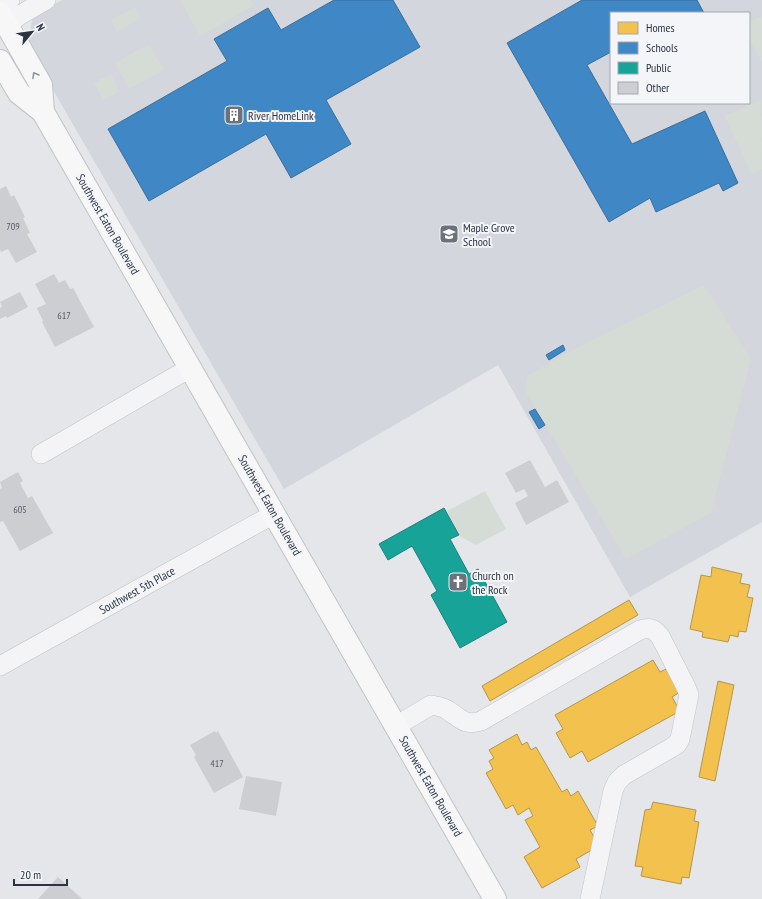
<svg xmlns="http://www.w3.org/2000/svg" width="762" height="899" viewBox="0 0 762 899" font-family="'PT Sans Narrow',sans-serif">
	<style>
		.built { fill: #d3d6dc; fill-rule: evenodd }
		.green { fill: #d5dcd5 }
		.homes { fill: #f2c14e; stroke: #b7964a }
		.schools { fill: #3f88c5; stroke: #396e9e }
		.public { fill: #17a398; stroke: #1d817e }
		.building { fill: #cdced1 }
		.lines { fill: none; stroke-linecap: round; stroke-linejoin: round }
		.minor-casing { stroke: #c2c4c7; stroke-width: 20 }
		.major-casing { stroke: #c1c3c6; stroke-width: 24 }
		.minor { stroke: #f4f4f6; stroke-width: 19 }
		.major { stroke: #f7f7f8; stroke-width: 22 }
		.oneway { stroke: #92959d }
		.labels { text-anchor: middle; dominant-baseline: central; stroke-width: 4; stroke-linejoin: round; paint-order: stroke }
		.number-label { font-size: 10px; fill: #555a66 }
		.poi-label { font-size: 12px; fill: #2c3342; stroke: #f3f5f8; text-anchor: start }
		.street-label { font-size: 12px; fill: #2c3342; stroke: #f3f5f8 }
	</style>
	<rect width="100%" height="100%" fill="#e4e6e9"/>
	<path class="built" d="M62 0H762V522L630 597 498 365 284 489 27 45 33 16ZM611 13H749V103H611Z"/>
	<g class="green">
		<path d="M180 0H250L253 6 200 36Z"/>
		<path d="M135 7 141 18 117 32 111 20Z"/>
		<path d="M762 16V62L749 39V23Z"/>
		<path d="M149 44 164 70 129 89 115 63Z"/>
		<path d="M111 74 120 91 103 100 94 83Z"/>
		<path d="M761 100 762 169 751 174 725 116Z"/>
		<path d="M704 285 751 359 711 513 626 559 524 389 528 375 584 344Z"/>
		<path d="M485 491 506 529 476 545 461 537 447 511Z"/>
	</g>
	<g class="homes">
		<path d="M712 567 742 574 740 583 750 585 747 597 753 598 746 632 739 631 738 637 730 635 728 642 702 637 703 632 690 629 701 575 711 577Z"/>
		<path d="M629 600 638 615 490 701 482 686Z"/>
		<path d="M653 660 660 672 666 669 680 692 672 697 680 711 588 762 582 751 570 758 556 733 563 729 555 715Z"/>
		<path d="M718 681 734 685 715 781 699 777Z"/>
		<path d="M517 734 522 745 527 742 531 750 536 747 562 792 567 789 571 796 578 791 598 826 590 830 599 846 576 859 580 867 542 888 524 857 540 847 525 820 533 816 529 808 518 815 513 805 506 809 486 773 493 769 489 761 494 758 489 750Z"/>
		<path d="M653 802 696 810 694 821 699 822 689 878 682 877 681 884 641 876 643 867 635 866 645 810 651 809Z"/>
	</g>
	<g class="schools">
		<path d="M334 0H393L420 47 326 100 351 144 291 178 266 134 149 201 108 129 227 61 214 39 268 8 281 30Z"/>
		<path d="M582 0H697L704 13H611V52L587 65 632 144 705 111 738 183 723 191 719 183 656 212 650 198 609 222 507 43Z"/>
		<path d="M563 345 565 350 549 360 546 355Z"/>
		<path d="M535 409 545 425 539 429 529 412Z"/>
	</g>
	<path class="public" d="M444 508 459 535 450 539 469 574 478 569 507 622 460 648 431 595 437 591 412 546 388 560 379 544Z"/>
	<g class="building">
		<path d="M6 186 11 197 14 195 25 217 23 218 30 233 27 234 37 252 16 263 8 249 1 252 0 250V189Z"/>
		<path d="M54 274 59 283 65 280 70 289 73 288 94 327 55 347 42 322 43 321 37 308 46 304 35 284Z"/>
		<path d="M20 292 28 307 7 318 6 316 0 319V308L2 307 0 302Z"/>
		<path d="M530 460 545 487 557 480 569 502 526 525 515 503 528 496 524 489 516 493 505 473Z"/>
		<path d="M18 472 23 481 20 483 28 498 32 496 53 533 20 551 3 521 0 522V489L2 488 0 482Z"/>
		<path d="M215 731 216 733 218 731 243 777 214 793 194 757 196 755 190 745Z"/>
		<path d="M246 776 282 782 276 816 239 809Z"/>
		<path d="M58 877 82 899H38Z"/>
	</g>
	<g class="lines">
		<defs>
			<g id="minor">
				<path d="M0 4 10 0"/>
				<path d="M7 25 20 15 46 0"/>
				<path d="M41 454 190 368"/>
				<path d="M0 666 274 514"/>
				<path d="M396 726 431 705C437 706 444 707 449 711 461 719 465 726 481 721L640 630C650 627 653 628 660 636L686 687 689 695 680 739 677 744 671 748 624 775 617 782 613 791 590 899"/>
			</g>
			<g id="major">
				<path d="M0 13 41 85 43 112"/>
				<path d="M0 61 19 93 43 112 495 899"/>
			</g>
		</defs>
		<use href="#minor" class="minor-casing"/>
		<use href="#major" class="major-casing"/>
		<use href="#minor" class="minor"/>
		<use href="#major" class="major"/>
	</g>
	<defs><path id="oneway-chevron" d="M-2-3.5L2.5 0L-2 3.5" fill="none" stroke-width="1.6" stroke-linecap="round" stroke-linejoin="round"/></defs>
	<use class="oneway" href="#oneway-chevron" transform="translate(35 75) rotate(-120)"/>
	<defs>
		<symbol id="building-square" viewBox="-11 -11 22 22"><rect x="-9" y="-9" width="18" height="18" rx="4" fill="#6c727c" stroke="#f3f5f8"/><path d="M-4-6H4V6H1V3H-1V6H-4ZM-2.5-4.3h1.7v1.8h-1.7ZM.8-4.3h1.7v1.8H.8ZM-2.5-1h1.7V.8h-1.7ZM.8-1h1.7V.8H.8Z" fill="#fff"/></symbol>
		<symbol id="school-square" viewBox="-11 -11 22 22"><rect x="-9" y="-9" width="18" height="18" rx="4" fill="#6c727c" stroke="#f3f5f8"/><path d="M0-5L7-2L0 1L-7-2ZM-4 1L0 2.5L4 1V4Q0 6-4 4Z" fill="#fff"/></symbol>
		<symbol id="church-square" viewBox="-11 -11 22 22"><rect x="-9" y="-9" width="18" height="18" rx="4" fill="#6c727c" stroke="#f3f5f8"/><path d="M-1.2-6h2.4v3.5h3.3v2.4h-3.3V6h-2.4V-.1h-3.3v-2.4h3.3Z" fill="#fff"/></symbol>
	</defs>
	<g fill-rule="evenodd">
		<use href="#building-square" x="223" y="104" width="22" height="22"/>
		<use href="#school-square" x="438" y="223" width="22" height="22"/>
		<use href="#church-square" x="447" y="571" width="22" height="22"/>
	</g>
	<g class="labels">
		<g class="number-label">
			<text x="13" y="226">709</text>
			<text x="64" y="315">617</text>
			<text x="20" y="509">605</text>
			<text x="217" y="763">417</text>
		</g>
		<g class="poi-label">
			<text x="248" y="115">River HomeLink</text>
			<text x="463" y="227">Maple Grove<tspan x="463" dy="14">School</tspan></text>
			<text x="472" y="575">Church on<tspan x="472" dy="14">the Rock</tspan></text>
		</g>
		<g class="street-label">
			<text transform="translate(108 224) rotate(60)">Southwest Eaton Boulevard</text>
			<text transform="translate(270 505) rotate(60)">Southwest Eaton Boulevard</text>
			<text transform="translate(137 590) rotate(-29)">Southwest 5th Place</text>
			<text transform="translate(431 786) rotate(60)">Southwest Eaton Boulevard</text>
		</g>
	</g>
	<rect x="610" y="12" width="140" height="92" fill="#f3f5f8" stroke="#a3a7af"/>
	<rect x="618" y="22" width="20" height="12" fill="#f2c14e" stroke="#a3a7af"/>
	<text x="646" y="32" font-size="12" fill="#2c3342">Homes</text>
	<rect x="618" y="42" width="20" height="12" fill="#3f88c5" stroke="#a3a7af"/>
	<text x="646" y="52" font-size="12" fill="#2c3342">Schools</text>
	<rect x="618" y="62" width="20" height="12" fill="#17a398" stroke="#a3a7af"/>
	<text x="646" y="72" font-size="12" fill="#2c3342">Public</text>
	<rect x="618" y="82" width="20" height="12" fill="#cdced1" stroke="#a3a7af"/>
	<text x="646" y="92" font-size="12" fill="#2c3342">Other</text>
	<g transform="translate(32 32) rotate(61)" stroke="#f3f5f8" stroke-width="3" paint-order="stroke">
	<path d="M0-3L7 15L0 10L-7 15Z" fill="#2c3342"/>
	<text y="-6" font-size="11" font-weight="bold" text-anchor="middle" fill="#2c3342">N</text>
	</g>
	<path d="M14 879v6h53v-6" fill="none" stroke="#2c3342" stroke-width="2"/>
	<text x="20" y="879" font-size="12" fill="#2c3342" stroke="#f3f5f8" stroke-width="3" paint-order="stroke">20 m</text>
</svg>
